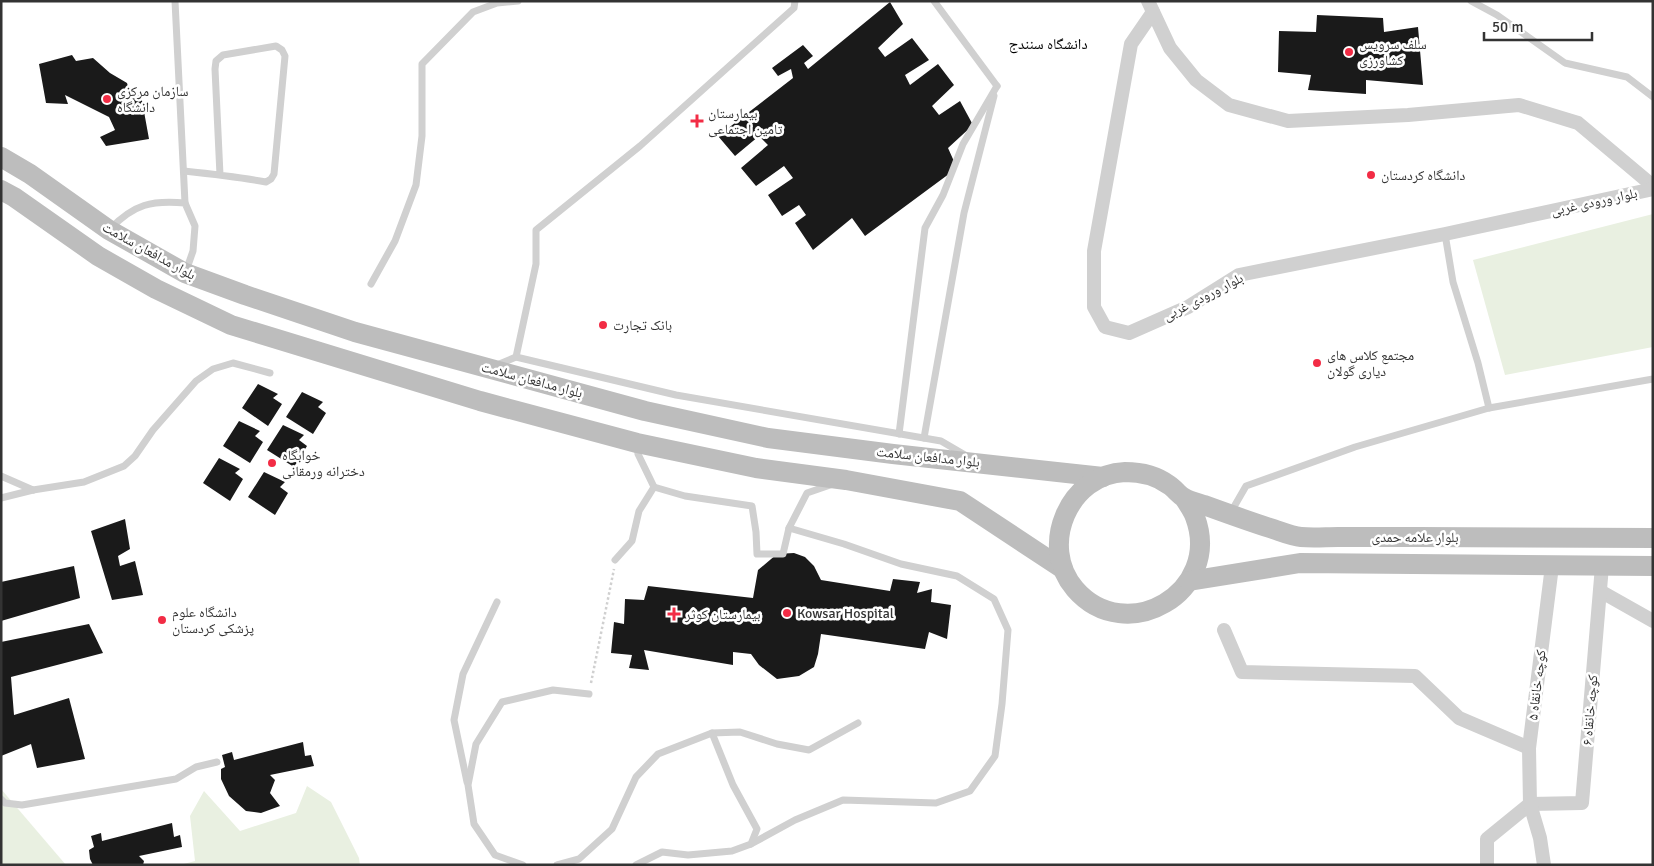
<svg xmlns="http://www.w3.org/2000/svg" width="1654" height="866" viewBox="0 0 1654 866" font-family="Signika,'Noto Naskh Arabic',sans-serif">
	<style>
		.green { fill: #e9f0e1 }
		.building { fill: #1a1a1a }
		.lines { fill: none; stroke-linecap: round; stroke-linejoin: round }
		.path { stroke: #d0d0d0; stroke-width: 2.5; stroke-dasharray: 2.5 2.5; stroke-linecap: butt }
		.lane { stroke: #d0d0d0; stroke-width: 7 }
		.street { stroke: #d0d0d0; stroke-width: 14 }
		.secondary { stroke: #bdbdbd; stroke-width: 20 }
		.poi-dot { fill: #f22c45; stroke: #fff; stroke-width: 2 }
		.labels { text-anchor: middle; dominant-baseline: central; stroke-width: 5; stroke-linejoin: round; paint-order: stroke }
		.poi-label { font-size: 14px; fill: #333; stroke: #fff; text-anchor: start }
		.street-label { font-size: 14px; fill: #333; stroke: #fff }
		.neighbourhood-label { font-size: 15px; fill: #000; stroke: #fff }
	</style>
	<rect width="100%" height="100%" fill="#fff"/>
	<g class="green">
		<path d="M1653 214V347L1505 375 1473 260Z"/>
		<path d="M307 786 331 802 359 858 360 865H180L195 861 190 816 204 791 240 831 296 813Z"/>
		<path d="M1 789 66 865H1Z"/>
	</g>
	<g class="building">
		<path d="M890 2 903 24 878 48 885 57 912 38 929 60 905 75 910 85 938 64 954 85 932 106 939 115 960 101 973 125 948 148 957 168 865 236 852 218 813 250 795 223 806 215 799 205 782 216 768 195 793 178 784 166 756 186 741 168 768 145 759 136 735 156 718 136 793 78 791 69 778 76 772 68 803 45 813 56 804 63 808 69Z"/>
		<path d="M1317 15 1383 18 1384 32 1418 27 1423 85 1366 80V94L1308 90 1311 75 1278 72 1279 31 1316 32Z"/>
		<path d="M72 55 76 61 93 58 110 73 127 83 130 94 141 95 149 139 106 146 100 137 115 130 109 117 65 95 68 104 46 103 39 64Z"/>
		<path d="M258 384 278 394 273 398 282 404 268 426 242 408Z"/>
		<path d="M302 392 323 402 318 407 326 413 313 434 286 417Z"/>
		<path d="M239 421 260 431 255 436 263 442 250 463 223 446Z"/>
		<path d="M283 425 304 435 299 440 307 446 294 467 267 450Z"/>
		<path d="M219 458 240 469 235 473 243 479 230 501 203 483Z"/>
		<path d="M264 472 285 482 280 487 288 493 275 515 248 497Z"/>
		<path d="M125 519 130 549 118 556 120 566 135 561 143 595 112 600 91 531Z"/>
		<path d="M794 553 805 557 814 566 821 580 890 591 893 579 920 582 917 593 932 589 931 602 951 605 947 639 929 632 925 649 821 634 818 654 814 667 799 676 777 679 759 665 751 654 733 652V665L644 650 649 670 629 668 632 655 611 653 614 622 624 624 625 599 644 600 648 586 753 598 758 570 777 554Z"/>
		<path d="M74 566 80 598 1 621V582Z"/>
		<path d="M89 624 103 653 11 677 14 715 69 698 85 759 37 768 31 744 1 756V642Z"/>
		<path d="M303 742 305 756 311 755 314 766 270 775 275 780 270 793 280 806 261 813 246 811 229 796 221 779V769L225 767 222 755 232 752 234 760Z"/>
		<path d="M172 823 174 837 180 835 182 847 139 856 144 861 143 865H93L90 859 89 850 94 847 91 836 101 833 102 841Z"/>
	</g>
	<g class="lines">
		<path class="path" d="M591 683 614 569"/>
		<g class="lane">
			<path d="M175 1 185 203"/>
			<path d="M934 1 997 86"/>
			<path d="M1471 1 1497 15 1565 63 1627 77 1653 97"/>
			<path d="M184 171C212 174 239 177 266 182L271 179 274 174 285 56 282 50 276 46 223 55 216 61 215 69 220 175"/>
			<path d="M110 229C134 204 152 200 185 203L195 226 193 251 186 271"/>
			<path d="M1445 234 1453 282 1478 363 1489 408"/>
			<path d="M371 284 395 241 416 185 422 136V64L473 12 497 3 518 1"/>
			<path d="M516 357 536 264V230L640 146 794 8 795 1"/>
			<path d="M497 365 516 357 676 395 941 441 965 455"/>
			<path d="M899 434 925 228 943 195 963 144 997 86"/>
			<path d="M924 438 964 213 994 96"/>
			<path d="M637 446 638 454 654 487 685 496 752 506 756 532 757 554H783L789 528 807 493 833 484"/>
			<path d="M1 476 33 490"/>
			<path d="M1 498 33 490 84 482 124 466 135 456 153 430 196 381 213 369 233 363 270 373"/>
			<path d="M1231 512 1246 486 1355 447 1489 408 1653 379"/>
			<path d="M615 560 632 541 639 511 654 487"/>
			<path d="M467 782 454 720 463 674 497 602"/>
			<path d="M1 799 5 803 22 805 176 779 196 767 217 762"/>
			<path d="M751 844 795 820 843 800 936 803 970 791 995 756 1002 704 1008 630 994 599 957 576 901 564 844 544 789 528"/>
			<path d="M523 865 495 855 474 824 468 785 476 744 502 702 553 690 589 694"/>
			<path d="M557 865 579 859 612 829 636 777 658 754 712 733 740 732 777 744 809 750 858 723"/>
			<path d="M636 865 662 852 688 855 732 851 751 844 757 829 733 785 712 733"/>
		</g>
		<g class="street">
			<path d="M1148 1 1170 48 1196 80 1229 105 1288 121 1408 115 1519 105 1578 123 1653 186"/>
			<path d="M1153 12 1131 44 1094 251V307L1105 327 1129 333 1188 307 1239 275 1445 234 1653 189"/>
			<path d="M1600 591 1653 621"/>
			<path d="M1224 630 1242 672 1415 676 1459 718 1529 748"/>
			<path d="M1530 804 1582 803 1602 566"/>
			<path d="M1487 865V839L1530 804"/>
			<path d="M1544 865 1540 838 1530 804 1529 748 1552 566"/>
		</g>
		<g class="secondary">
			<path d="M1 157 30 174 109 230 185 273 245 295 355 332 645 411 768 438 893 454 1103 477"/>
			<path d="M1 190 14 197 98 256 156 289 231 325 480 401 637 443 756 468 846 480 960 501 1063 569"/>
			<path d="M1184 498C1188 504 1193 511 1195 517 1223 592 1126 648 1075 589 1038 546 1069 474 1125 472 1140 472 1157 476 1169 485 1174 488 1178 494 1183 497 1189 501 1198 503 1204 505 1226 513 1248 521 1270 528 1280 531 1291 536 1301 537 1313 538 1326 537 1338 537 1364 537 1391 537 1417 537 1495 537 1574 538 1653 538"/>
			<path d="M1189 581 1300 563 1653 566"/>
		</g>
	</g>
	<g class="poi-dot">
		<circle cx="1349" cy="52" r="5"/>
		<circle cx="107" cy="99" r="5"/>
		<path d="M694.5 113.5h5v5h5v5h-5v5h-5v-5h-5v-5h5z"/>
		<circle cx="1371" cy="175" r="5"/>
		<circle cx="603" cy="325" r="5"/>
		<circle cx="1317" cy="363" r="5"/>
		<circle cx="272" cy="463" r="5"/>
		<circle cx="787" cy="613" r="5"/>
		<path d="M671.5 606.5h5v5h5v5h-5v5h-5v-5h-5v-5h5z"/>
		<circle cx="162" cy="620" r="5"/>
	</g>
	<g class="labels">
		<g class="poi-label">
			<text x="1359" y="44">سلف سرویس<tspan x="1359" dy="16">کشاورزی</tspan></text>
			<text x="117" y="91">سازمان مرکزی<tspan x="117" dy="16">دانشگاه</tspan></text>
			<text x="708" y="113">بیمارستان<tspan x="708" dy="16">تامین اجتماعی</tspan></text>
			<text x="1381" y="175">دانشگاه کردستان</text>
			<text x="613" y="325">بانک تجارت</text>
			<text x="1327" y="355">مجتمع کلاس های<tspan x="1327" dy="16">دیاری گولان</tspan></text>
			<text x="282" y="455">خوابگاه<tspan x="282" dy="16">دخترانه ورمقانی</tspan></text>
			<text x="172" y="612">دانشگاه علوم<tspan x="172" dy="16">پزشکی کردستان</tspan></text>
			<text x="797" y="613">Kowsar Hospital</text>
			<text x="685" y="614">بیمارستان کوثر</text>
		</g>
		<g class="street-label">
			<text transform="translate(1594 202) rotate(-12)">بلوار ورودی غربی</text>
			<text transform="translate(149 251) rotate(29)">بلوار مدافعان سلامت</text>
			<text transform="translate(1203 297) rotate(-27)">بلوار ورودی غربی</text>
			<text transform="translate(532 380) rotate(15)">بلوار مدافعان سلامت</text>
			<text transform="translate(928 457) rotate(6)">بلوار مدافعان سلامت</text>
			<text x="1415" y="537">بلوار علامه حمدی</text>
			<text transform="translate(1537 685) rotate(-83)">کوچه خانقاه ۵</text>
			<text transform="translate(1590 710) rotate(-85)">کوچه خانقاه ۶</text>
		</g>
		<g class="neighbourhood-label">
			<text x="1048" y="44">دانشگاه سنندج</text>
		</g>
	</g>
	<rect width="1654" height="866" fill="none" stroke="#333333" stroke-width="5"/>
	<path d="M1484 32v8h108v-8" fill="none" stroke="#333333" stroke-width="2.5"/>
	<text x="1492" y="32" font-size="15" fill="#333333" stroke="#ffffff" stroke-width="4" paint-order="stroke">50 m</text>
</svg>
